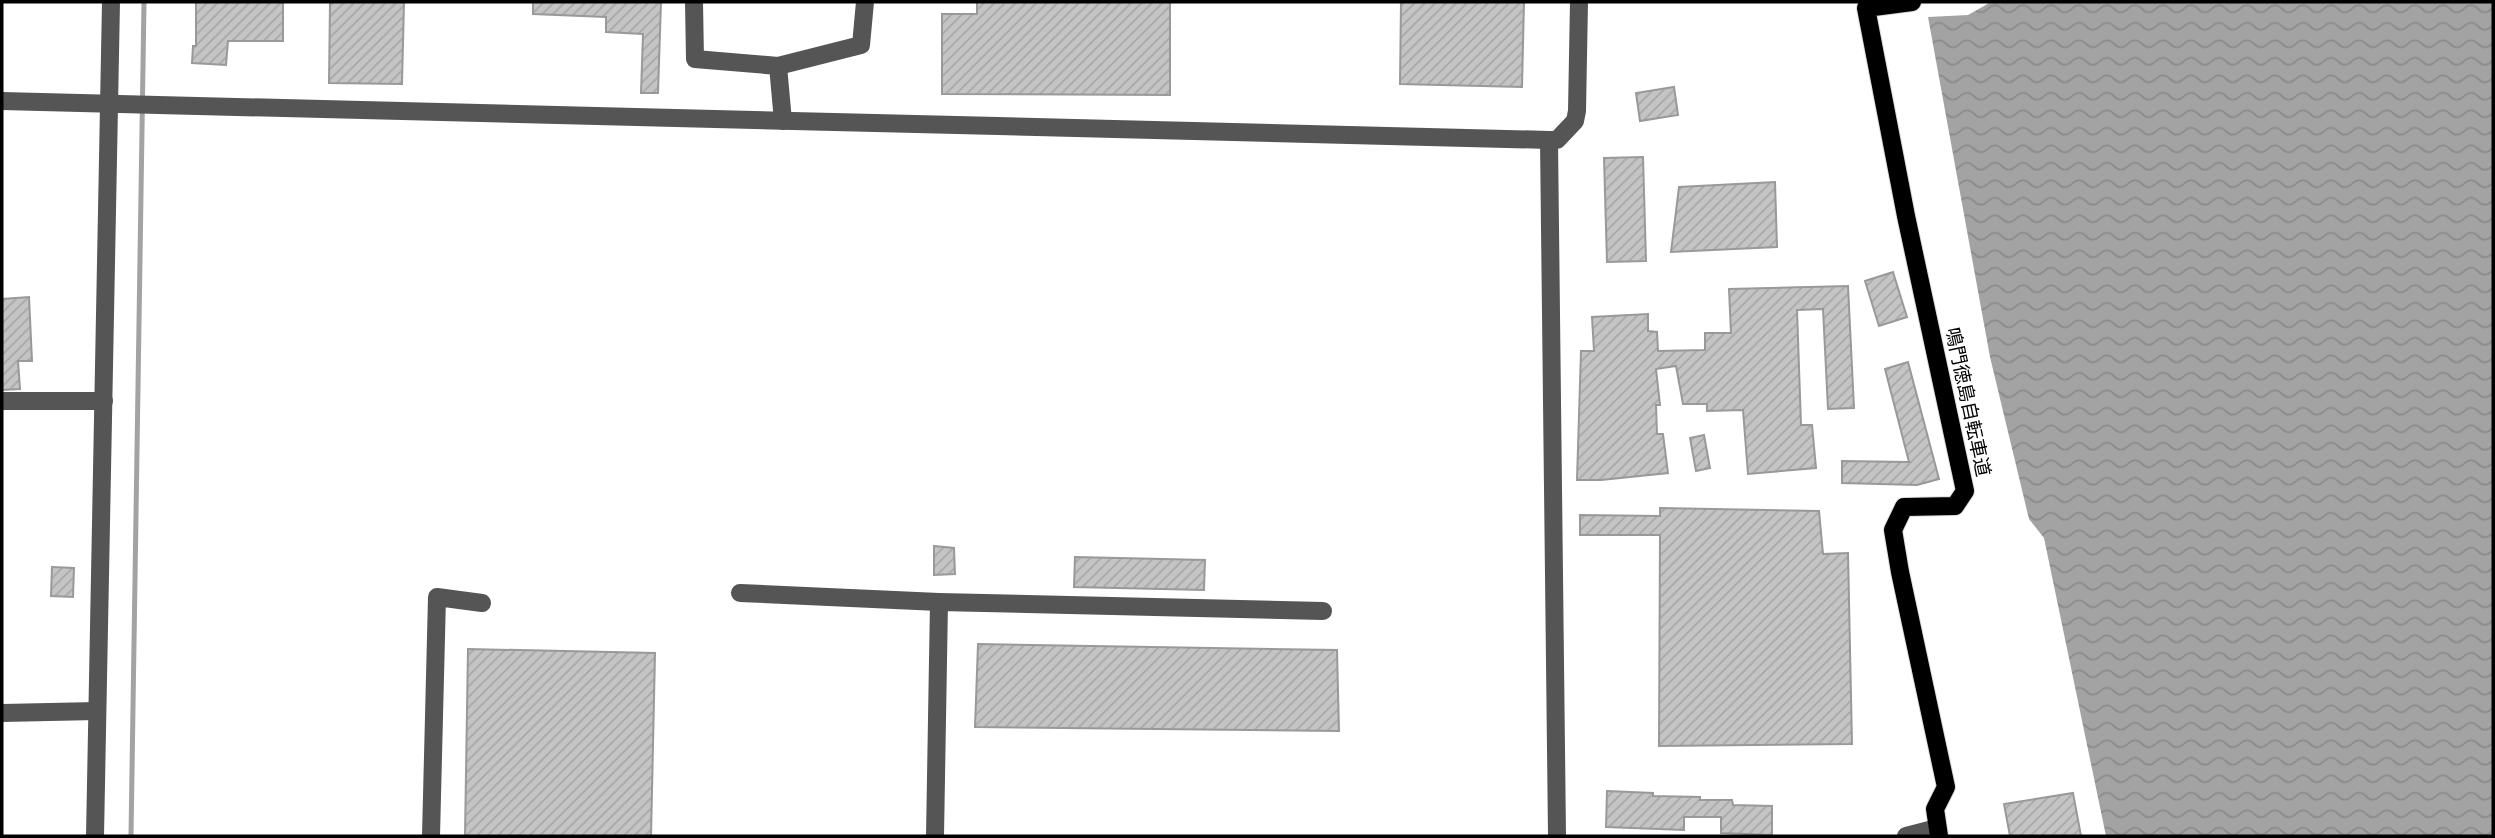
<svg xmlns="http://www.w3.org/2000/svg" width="2495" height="838" viewBox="0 0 2495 838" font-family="'Roboto Condensed','Noto Sans JP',sans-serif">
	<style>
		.water { fill: url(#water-waves) }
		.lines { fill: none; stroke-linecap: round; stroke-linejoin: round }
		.stream { stroke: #a3a3a3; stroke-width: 5 }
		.building { fill: url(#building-hatch); stroke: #999; stroke-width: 2 }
		.major-casing { stroke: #dbdbdb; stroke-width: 20 }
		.minor { stroke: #555; stroke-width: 18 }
		.major { stroke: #000; stroke-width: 18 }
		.labels { text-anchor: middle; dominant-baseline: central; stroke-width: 6; stroke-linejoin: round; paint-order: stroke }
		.street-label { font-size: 19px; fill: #000; stroke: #fff }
	</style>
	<defs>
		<pattern id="water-waves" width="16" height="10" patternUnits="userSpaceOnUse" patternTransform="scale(1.75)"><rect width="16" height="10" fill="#a3a3a3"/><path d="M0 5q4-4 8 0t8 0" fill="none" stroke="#8b8b8b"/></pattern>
		<pattern id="building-hatch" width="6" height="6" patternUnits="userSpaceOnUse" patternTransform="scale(1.75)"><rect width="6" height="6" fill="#c4c4c4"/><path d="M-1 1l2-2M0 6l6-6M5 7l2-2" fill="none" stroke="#a7a7a7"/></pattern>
	</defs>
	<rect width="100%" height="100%" fill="#fff"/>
	<path class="water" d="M1991 2H2493V836H2106L2044 538 2029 519 1990 357 1928 17 1968 15Z"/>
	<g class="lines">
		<path class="stream" d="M131 836 144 2"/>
	</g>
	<g class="building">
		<path d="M196 2H283V41H228L226 65 192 63 193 46H196Z"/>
		<path d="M330 2H404L402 84 329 83Z"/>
		<path d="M533 2H661L658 93H641L643 34 606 32V17L533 14Z"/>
		<path d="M977 2H1170V95L942 94V14H977Z"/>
		<path d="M1401 2H1524L1522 87 1400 84Z"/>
		<path d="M1674 87 1678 115 1640 121 1636 93Z"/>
		<path d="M1643 157 1646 261 1607 262 1604 158Z"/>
		<path d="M1775 182 1777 247 1671 252 1679 187Z"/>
		<path d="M1893 272 1907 317 1879 326 1865 281Z"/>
		<path d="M1848 286 1854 408 1828 409 1823 309 1797 310 1801 425H1812L1816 468 1748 474 1743 410 1707 411V404H1683L1676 366 1656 369 1660 405H1656L1657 434H1663L1668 473 1601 480H1577L1581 351H1594L1592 317 1648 314V331L1657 332 1658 351 1705 350V333H1731L1729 289Z"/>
		<path d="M29 297 32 361H18L20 389 2 390V299Z"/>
		<path d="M1908 362 1939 479 1917 485 1842 483V461L1909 462 1885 369Z"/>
		<path d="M1704 435 1710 468 1696 471 1690 438Z"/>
		<path d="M1660 508 1819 511 1823 554 1848 553 1852 744 1659 746 1660 535H1580V515L1660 516Z"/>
		<path d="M934 546 954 548 955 574 934 575Z"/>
		<path d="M1075 557 1205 560 1204 590 1074 587Z"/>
		<path d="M52 567 74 568 73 597 51 596Z"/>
		<path d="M978 644 1337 650 1339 731 975 727Z"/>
		<path d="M468 649 655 653 651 836H465Z"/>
		<path d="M1607 791 1653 793V796L1700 797V800H1732L1733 805 1772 806V835L1721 833V817H1684V830L1606 827Z"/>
		<path d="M2073 793 2081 836H2010L2004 804Z"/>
	</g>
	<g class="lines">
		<defs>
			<path id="major" d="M1912 2 1866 8 1906 216 1965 491 1955 506 1904 507 1893 530 1900 572 1946 787 1935 809 1939 836"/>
		</defs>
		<use href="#major" class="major-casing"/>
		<g class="minor">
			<path d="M694 2 695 59 778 66 783 121"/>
			<path d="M778 66 861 45 865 2"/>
			<path d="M2 101 1549 140H1557L1575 121 1577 111 1579 2"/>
			<path d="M1549 140 1557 836"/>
			<path d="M2 401H104"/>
			<path d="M740 593 939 602"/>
			<path d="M2 713 97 711"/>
			<path d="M95 836 111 2"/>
			<path d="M431 836 437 597 482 603"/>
			<path d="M935 836 939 602 1323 611"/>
			<path d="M1906 836 1937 828"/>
		</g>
		<use href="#major" class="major"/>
	</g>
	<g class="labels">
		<g class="street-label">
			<text transform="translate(1968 402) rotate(78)">鳴門徳島自転車道</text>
		</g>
	</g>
	<rect width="2495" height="838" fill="none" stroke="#000000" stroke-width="7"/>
</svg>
